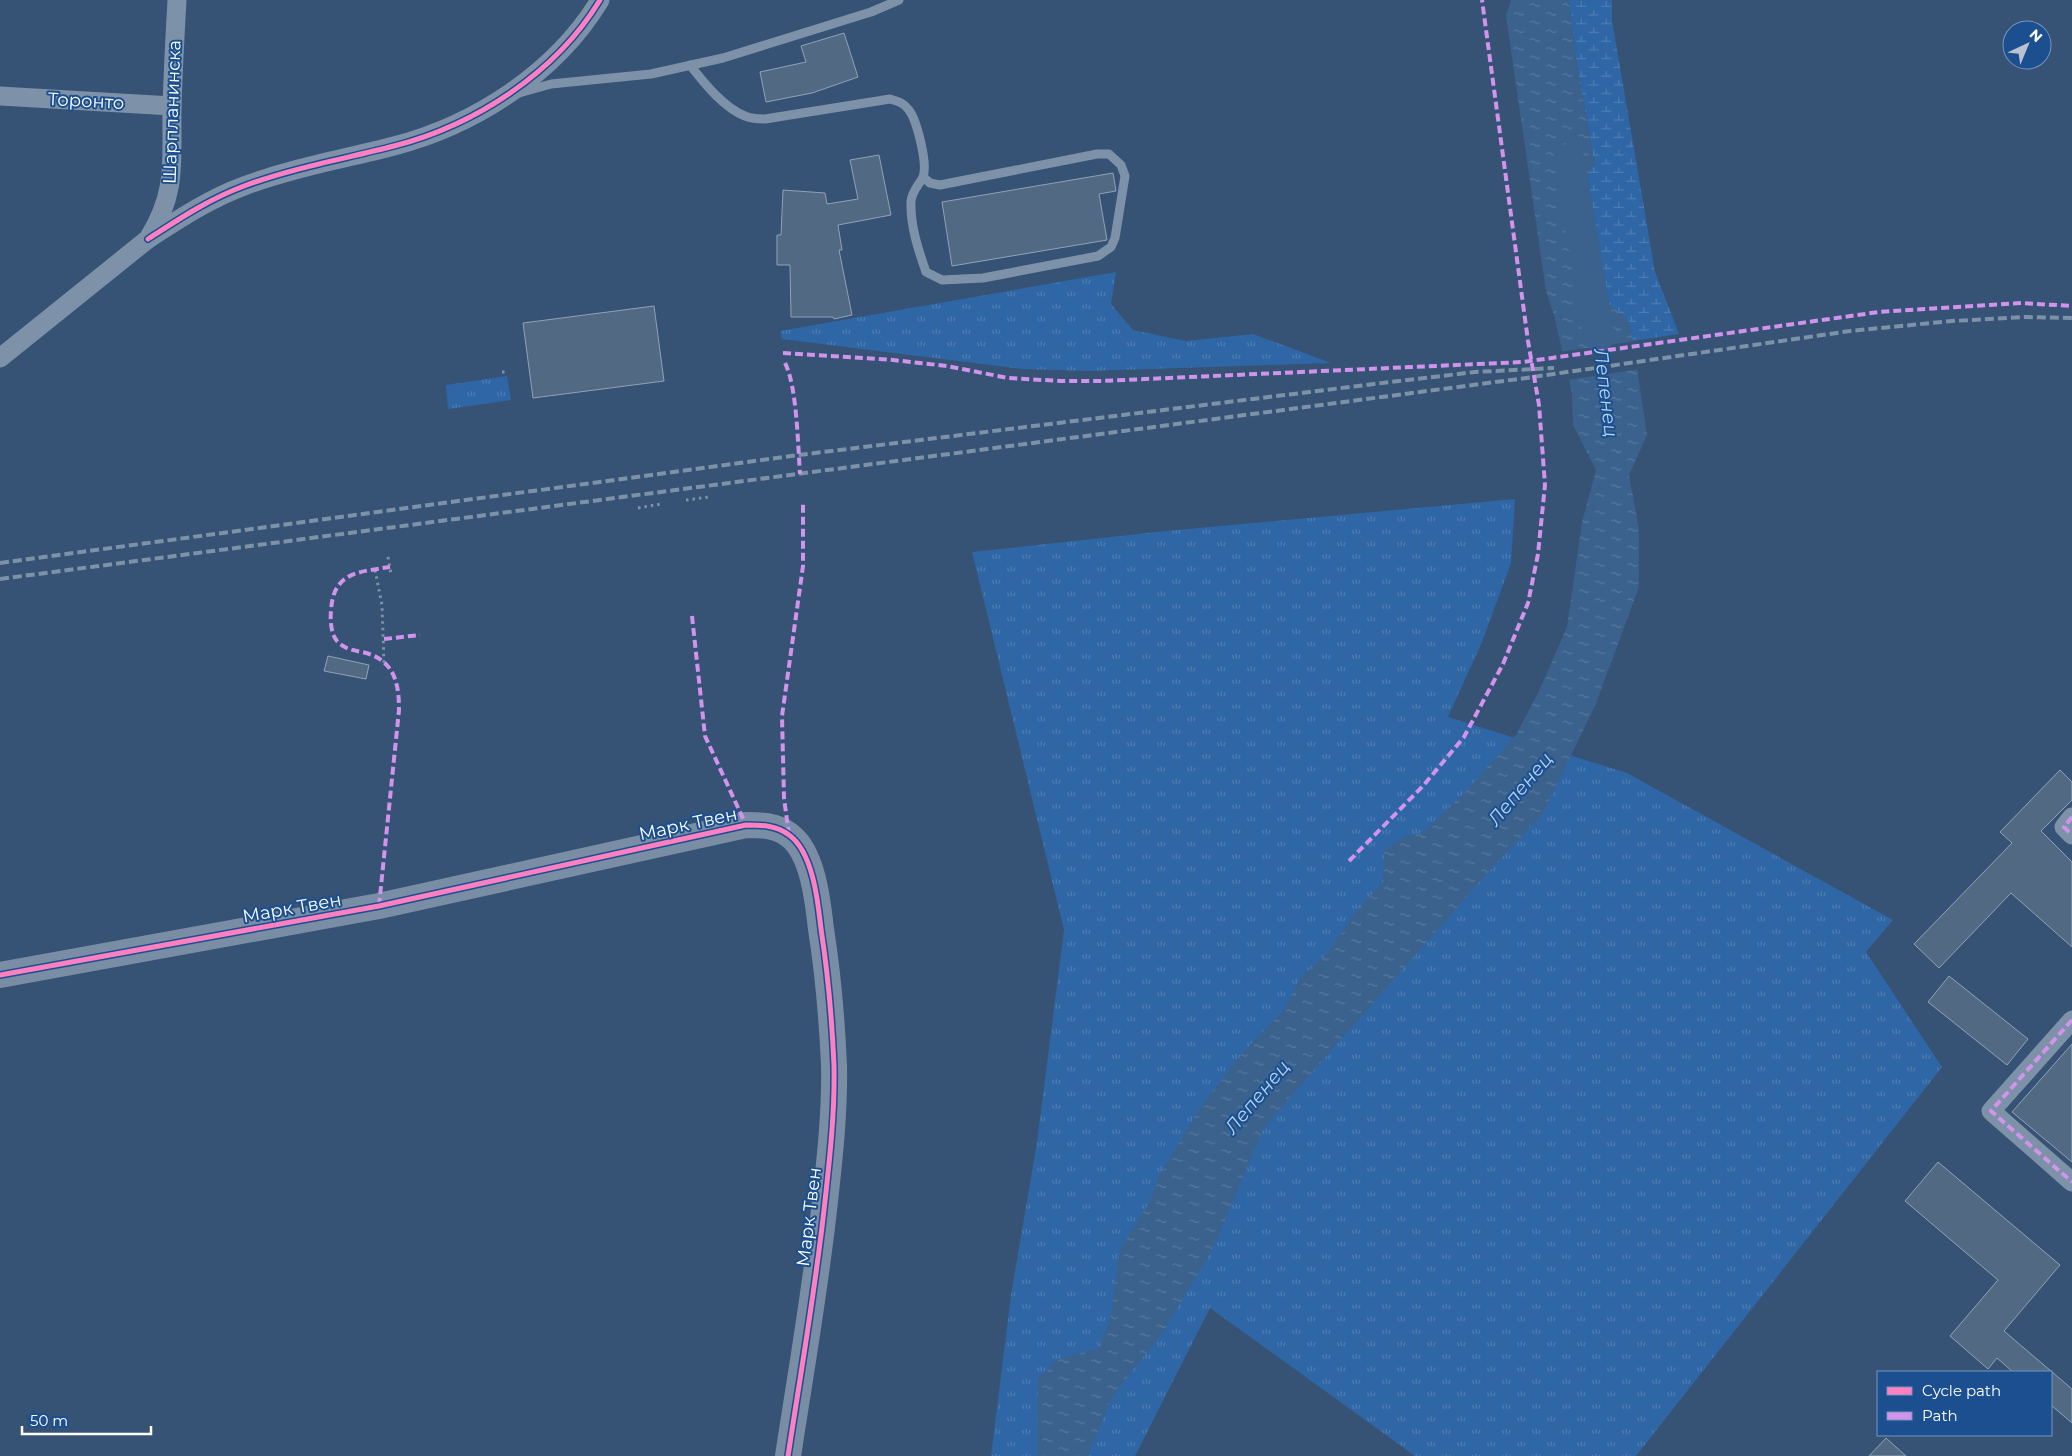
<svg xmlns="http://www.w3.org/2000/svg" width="2072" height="1456" viewBox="0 0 2072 1456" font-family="Montserrat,sans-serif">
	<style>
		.grass { fill: url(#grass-tufts) }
		.wetland { fill: url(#wetland-marsh) }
		.water { fill: url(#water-ripples) }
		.pier { fill: #365274 }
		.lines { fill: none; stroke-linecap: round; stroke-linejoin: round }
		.river { stroke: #3b618d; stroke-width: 31 }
		.building { fill: #526984; stroke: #92a2b6 }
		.path { stroke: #7d92a8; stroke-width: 3; stroke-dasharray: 2.5 4; stroke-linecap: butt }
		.lane { stroke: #7d92a8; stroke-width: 9 }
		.street { stroke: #7d92a8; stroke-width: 19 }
		.secondary { stroke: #798da4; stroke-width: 26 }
		.rail { stroke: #7e92a7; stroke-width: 4; stroke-dasharray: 9 4; stroke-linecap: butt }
		.quiet { stroke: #d193ec; stroke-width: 4; stroke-dasharray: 8 4; stroke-linecap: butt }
		.cycleway-casing { stroke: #1b4f8f; stroke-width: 8 }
		.cycleway { stroke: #ff80c0; stroke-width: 5 }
		.labels { text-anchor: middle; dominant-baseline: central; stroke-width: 4; stroke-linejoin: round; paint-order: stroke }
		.street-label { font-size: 18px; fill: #fff; stroke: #1b4f8f }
		.water-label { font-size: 19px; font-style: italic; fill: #b5d3f5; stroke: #1b4f8f }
	</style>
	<defs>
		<pattern id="grass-tufts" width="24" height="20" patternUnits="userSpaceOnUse" patternTransform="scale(1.25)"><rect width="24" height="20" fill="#2f66a5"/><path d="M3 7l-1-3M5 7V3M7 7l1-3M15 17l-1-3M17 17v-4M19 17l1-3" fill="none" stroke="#4e7db2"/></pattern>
		<pattern id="wetland-marsh" width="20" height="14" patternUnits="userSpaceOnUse" patternTransform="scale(1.25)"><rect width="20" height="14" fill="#2f66a5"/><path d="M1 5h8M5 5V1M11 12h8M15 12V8" fill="none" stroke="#4e7db2"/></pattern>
		<pattern id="water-ripples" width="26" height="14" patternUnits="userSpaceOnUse" patternTransform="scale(1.25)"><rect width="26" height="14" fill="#3b618d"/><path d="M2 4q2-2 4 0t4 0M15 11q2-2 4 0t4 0" fill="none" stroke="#58799e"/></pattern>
	</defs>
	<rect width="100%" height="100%" fill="#365274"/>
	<g class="grass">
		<path d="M1116 272 1111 304 1133 330 1186 341 1253 334 1331 363 1087 371 1023 369 782 339 780 331Z"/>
		<path d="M507 376 511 400 448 409 446 385Z"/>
		<path d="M1515 499 1511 563 1482 642 1448 717 1627 773 1893 920 1866 952 1942 1067 1636 1456H1415L1210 1308 1135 1456H991L1011 1295 1037 1142 1064 930 972 552 1166 531Z"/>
	</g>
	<path class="wetland" d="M1569 0H1612V20L1655 272 1679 334 1633 341 1628 320 1615 309 1583 289 1567 218 1594 162 1575 54Z"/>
	<path class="water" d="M1511 0H1569L1575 54 1594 162 1567 218 1583 289 1615 309 1628 320 1633 341 1647 435 1629 475 1639 529V587L1595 706 1543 813 1474 888 1264 1127 1211 1252 1164 1330 1111 1399 1088 1456H1037L1038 1379 1057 1360 1098 1348 1110 1321 1120 1249 1149 1203 1160 1174 1200 1108 1245 1050 1284 1010 1301 977 1327 953 1357 910 1383 882 1384 851 1405 836 1423 833 1466 791 1516 735 1539 691 1567 627 1582 522 1596 470 1573 425 1572 394 1554 315 1546 291 1506 16Z"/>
	<path class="pier" d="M1636 341 1640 369 1566 380 1560 352Z"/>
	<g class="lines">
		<path class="river" d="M1569 159 1599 336"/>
	</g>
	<g class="building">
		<path d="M844 33 858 77 812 93 766 102 760 72 806 62 801 46Z"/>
		<path d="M879 155 891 215 838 225 842 250H839L852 315 834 319 833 317H791L790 265H777V235H781L783 190 825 193 827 204 858 199 850 160Z"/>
		<path d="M1113 173 1116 191 1099 194 1107 240 952 266 942 202Z"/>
		<path d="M654 306 664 381 533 398 523 323Z"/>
		<path d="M328 656 369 665 366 679 324 671Z"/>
		<path d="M2060 770 2072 782V800L2041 831 2072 862V947L2011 893 1939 968 1914 944 2012 843 2000 832Z"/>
		<path d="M1949 976 2028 1039 2007 1065 1928 1002Z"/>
		<path d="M2072 1044V1162L2012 1112Z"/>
		<path d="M1938 1162 2060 1265 2004 1331 2072 1389V1423L2051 1405V1372H2013L1997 1358 1988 1369 1950 1336 1998 1280 1905 1201Z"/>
		<path d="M1886 1438 1906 1456H1869Z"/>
	</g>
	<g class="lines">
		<g class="path">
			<path d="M502 372H507"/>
			<path d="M686 500 709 497"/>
			<path d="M638 508 661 504"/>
			<path d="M388 557 391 574"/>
			<path d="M375 570 382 605 384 663"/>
		</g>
		<g class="lane">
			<path d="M690 65C704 83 724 108 745 116 751 119 759 119 765 119L890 99C898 101 904 103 909 110 917 121 928 164 923 177 919 185 912 191 911 201 910 225 918 249 926 272L942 280 983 278 1098 256 1111 247 1115 238 1125 176 1121 165 1109 154H1097L940 185 930 183 923 177"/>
			<path d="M519 93 551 84 651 74 723 58 871 12 899 0"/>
		</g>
		<g class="street">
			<path d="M0 96 172 106"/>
			<path d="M148 239C179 219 209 199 244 186 292 168 344 159 394 146 475 125 556 73 600 0"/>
			<path d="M0 358 148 239C178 191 171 161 172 107 173 71 175 36 177 0"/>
			<path d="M2072 817 2064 827 2072 835"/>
			<path d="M2072 1020 1991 1111 2072 1182"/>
		</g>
		<path class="secondary" d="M0 975 379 906 746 825C761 825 776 825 789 835 813 852 818 902 821 929 828 974 832 1020 834 1065 835 1110 830 1156 825 1201 816 1286 801 1371 788 1456"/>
		<g class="rail">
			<path d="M0 563 799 455 1374 384 1475 372 1554 368"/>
			<path d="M0 579 1526 378 1850 331 1952 321 2026 317 2072 318"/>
		</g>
		<g class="quiet">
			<path d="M783 353 893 360 947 366 1008 378 1061 381H1102L1523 362 1879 312 2021 303 2072 306"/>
			<path d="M785 363C797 386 798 447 800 474"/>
			<path d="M692 616 705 736 746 825"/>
			<path d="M384 639 420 635"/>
			<path d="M2072 817 2064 827 2072 835"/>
			<path d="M789 835 784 798 782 716 803 566V501"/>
			<path d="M1349 861 1423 786 1464 737 1503 664 1528 603 1538 554 1545 485 1539 405 1528 341 1482 0"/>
			<path d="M379 906 399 710C399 687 396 665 372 655 360 650 347 652 337 641 331 634 330 620 331 611 333 572 358 572 390 567"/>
			<path d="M2072 1020 1991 1111 2072 1182"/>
		</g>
		<defs>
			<g id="cycleway">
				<path d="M148 239C179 219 209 199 244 186 292 168 344 159 394 146 475 125 556 73 600 0"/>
				<path d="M0 975 379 906 746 825C761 825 776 825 789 835 813 852 818 902 821 929 828 974 832 1020 834 1065 835 1110 830 1156 825 1201 816 1286 801 1371 788 1456"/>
			</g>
		</defs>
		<use href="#cycleway" class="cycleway-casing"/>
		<use href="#cycleway" class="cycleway"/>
	</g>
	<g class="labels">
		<g class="street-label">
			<text transform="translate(86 101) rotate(3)">Торонто</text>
			<text transform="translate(172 112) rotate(-88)">Шарпланинска</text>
			<text transform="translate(688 824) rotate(-12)">Марк Твен</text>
			<text transform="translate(292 908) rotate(-10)">Марк Твен</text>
			<text transform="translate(809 1217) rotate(-83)">Марк Твен</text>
		</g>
		<g class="water-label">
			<text transform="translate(1606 393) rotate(83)">Лепенец</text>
			<text transform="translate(1520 789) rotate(-50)">Лепенец</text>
			<text transform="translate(1257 1097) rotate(-50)">Лепенец</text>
		</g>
	</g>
	<rect x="1877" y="1371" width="175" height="65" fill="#1b4f8f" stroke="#7695bc"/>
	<rect x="1887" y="1387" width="25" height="8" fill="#ff80c0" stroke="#7695bc"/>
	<text x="1922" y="1396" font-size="15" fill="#ffffff">Cycle path</text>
	<rect x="1887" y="1412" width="25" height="8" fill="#d193ec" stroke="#7695bc"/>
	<text x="1922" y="1421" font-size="15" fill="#ffffff">Path</text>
	<g transform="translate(2027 45) rotate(44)"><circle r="24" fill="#1b4f8f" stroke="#7695bc"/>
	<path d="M0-4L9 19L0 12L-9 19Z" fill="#b9c2ce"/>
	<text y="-8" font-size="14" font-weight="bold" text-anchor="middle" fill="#ffffff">N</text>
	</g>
	<path d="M22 1426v8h129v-8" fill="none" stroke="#ffffff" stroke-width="2.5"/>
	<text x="30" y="1426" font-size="15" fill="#ffffff" stroke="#1b4f8f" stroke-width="4" paint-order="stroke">50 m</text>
</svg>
